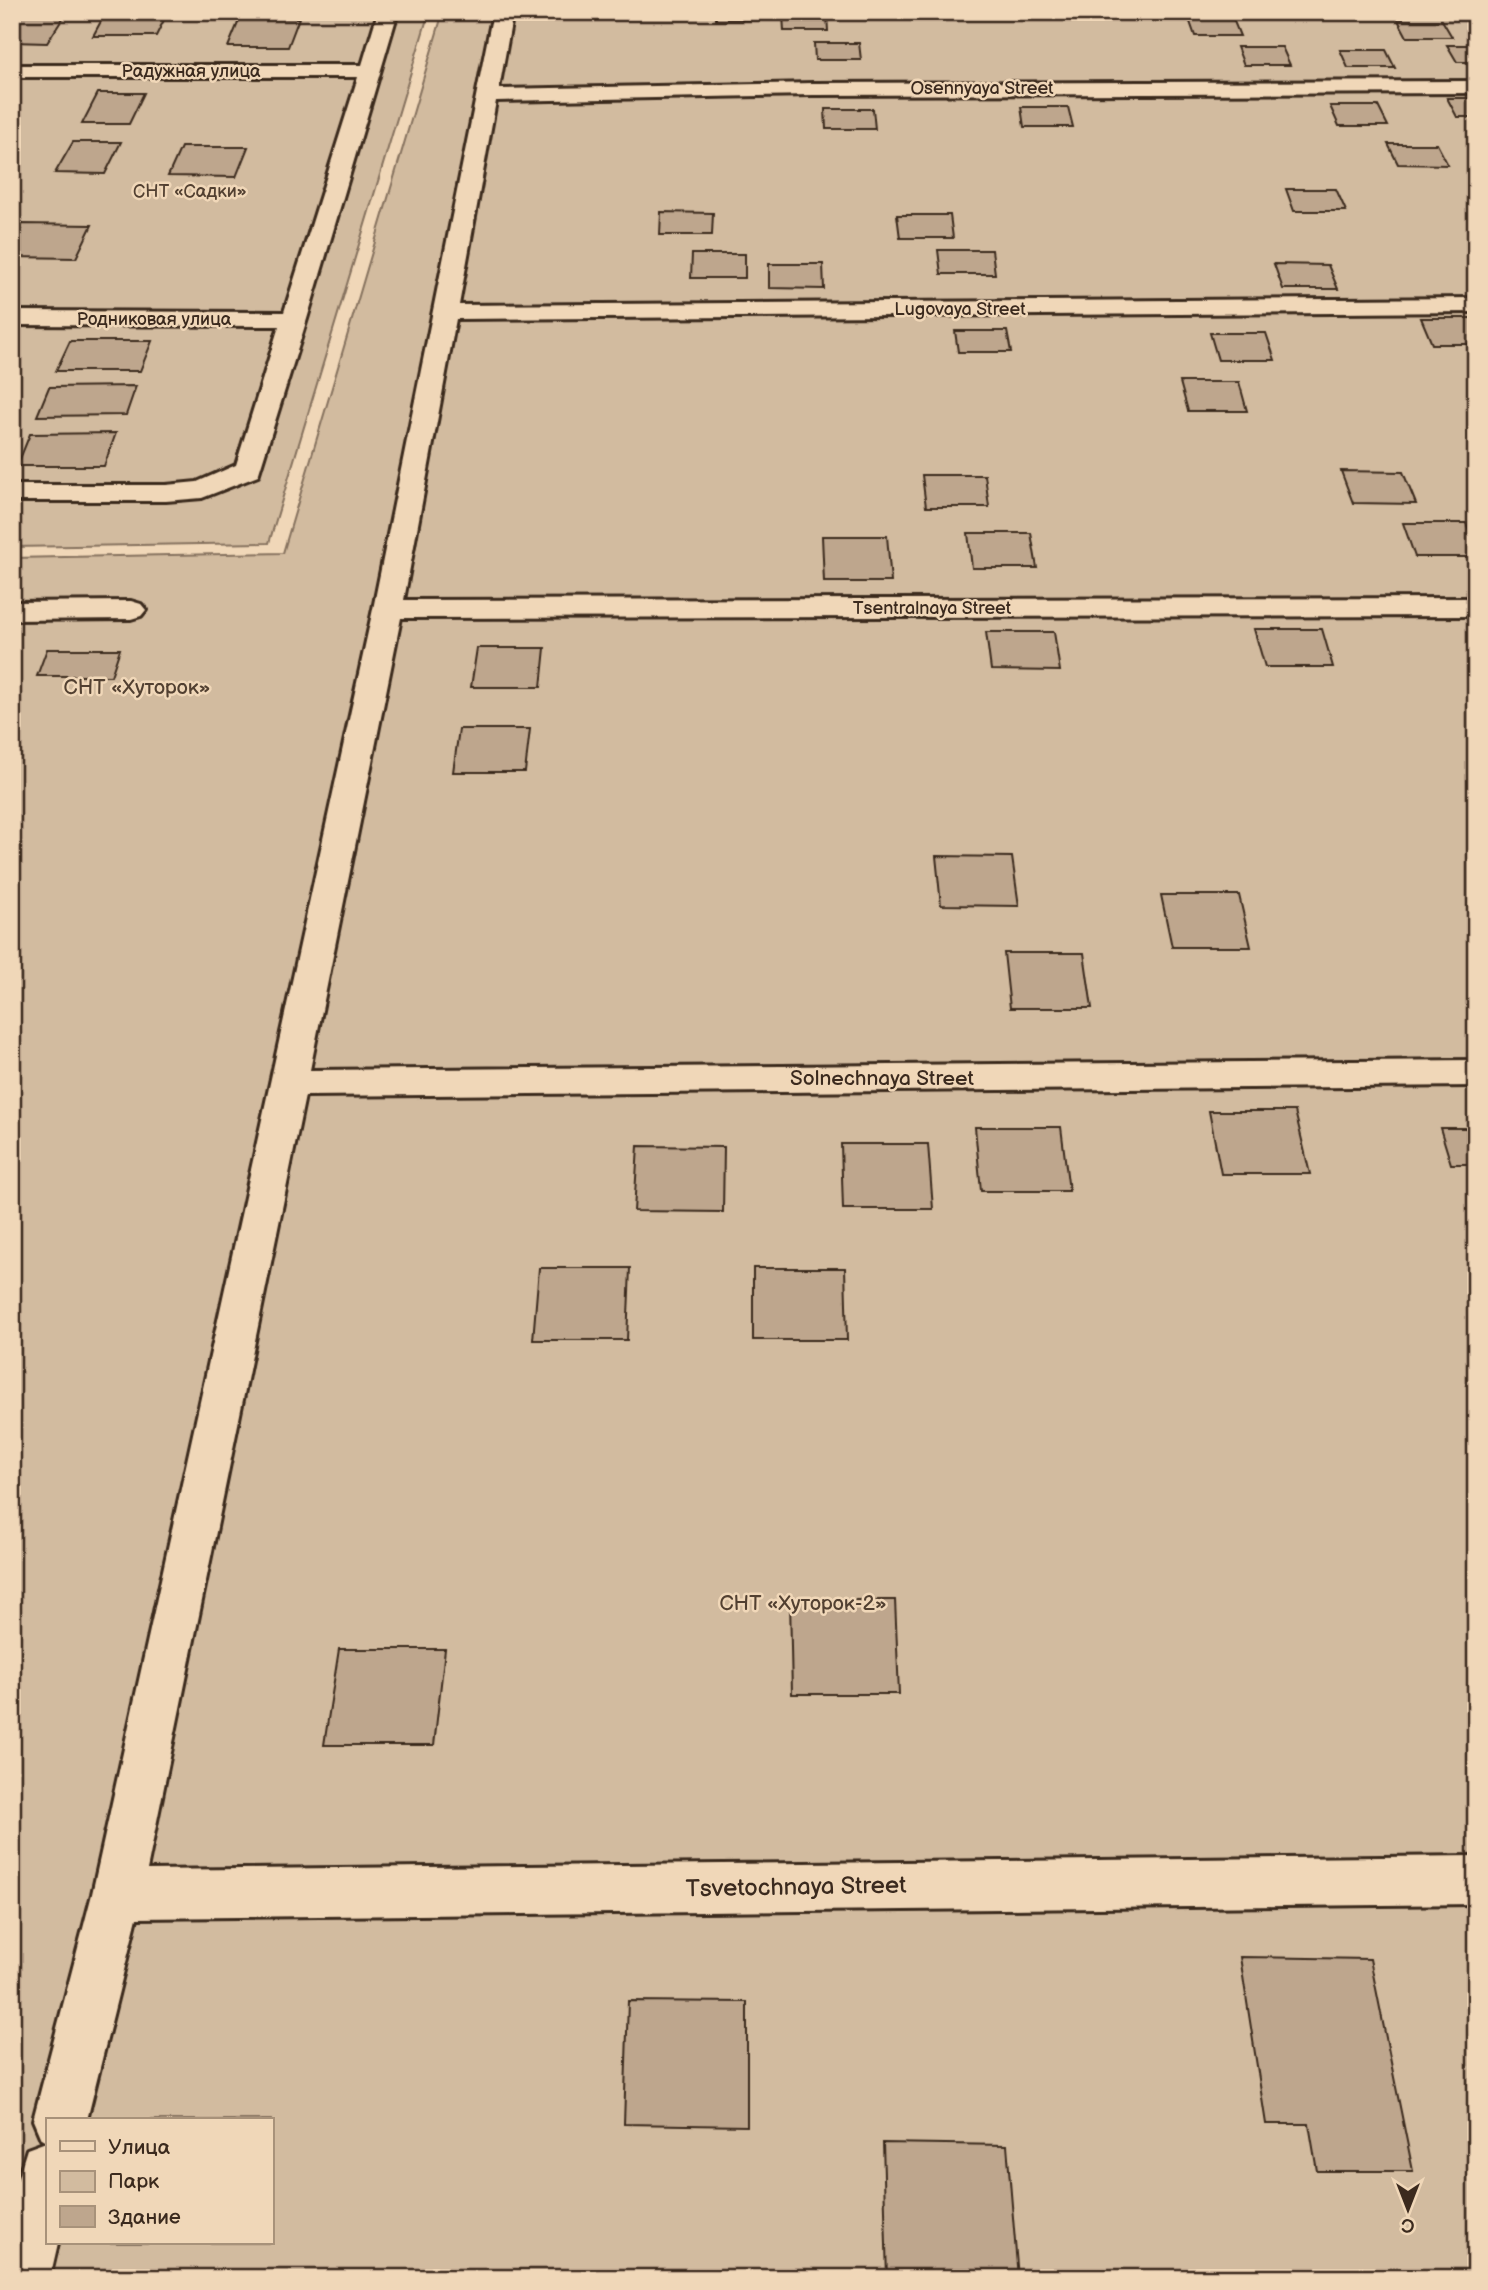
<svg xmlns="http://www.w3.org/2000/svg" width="1488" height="2290" viewBox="0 0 1488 2290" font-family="'Balsamiq Sans',sans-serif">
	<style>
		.green { fill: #d2bb9f; stroke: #86725e; stroke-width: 2; fill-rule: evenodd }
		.building { fill: #bea68d; stroke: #3b2a1e; stroke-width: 2 }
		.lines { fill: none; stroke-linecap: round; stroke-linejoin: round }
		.minor-casing { stroke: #3b2a1e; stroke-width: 6 }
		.minor { fill: #f0d7b8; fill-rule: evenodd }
		.labels { text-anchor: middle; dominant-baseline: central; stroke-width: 5; stroke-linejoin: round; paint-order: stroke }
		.far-street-label { font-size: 18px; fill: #3b2a1e; stroke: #f0d7b8 }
		.far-park-label { font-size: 18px; fill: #524031; stroke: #f0d7b8 }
		.park-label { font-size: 21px; fill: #524031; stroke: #f0d7b8 }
		.street-label { font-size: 21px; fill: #3b2a1e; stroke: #f0d7b8 }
		.near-street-label { font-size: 24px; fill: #3b2a1e; stroke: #f0d7b8 }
	</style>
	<rect width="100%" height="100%" fill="#f0d7b8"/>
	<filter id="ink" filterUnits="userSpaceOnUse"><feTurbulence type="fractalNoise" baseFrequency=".0143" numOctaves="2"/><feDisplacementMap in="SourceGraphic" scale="14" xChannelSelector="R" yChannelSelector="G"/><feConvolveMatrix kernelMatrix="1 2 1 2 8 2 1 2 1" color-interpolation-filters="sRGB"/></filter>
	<g filter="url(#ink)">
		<g class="green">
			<path d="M12 12H429L269 543 12 547Z"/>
			<path d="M443 12H1476V2278H12V558L283 553ZM47 2120H271V2243H47Z"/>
		</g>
		<g class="building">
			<path d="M106 12H168L156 36H93Z"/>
			<path d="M716 12H760L761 20H716Z"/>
			<path d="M12 15H65L47 43 12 42Z"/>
			<path d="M783 15H827L828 31H784Z"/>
			<path d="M240 18H299L288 47H228Z"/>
			<path d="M1189 19H1233L1240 36H1195Z"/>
			<path d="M1398 20H1442L1452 37H1407Z"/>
			<path d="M814 43H859L861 60H815Z"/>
			<path d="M1447 45H1476V62H1457Z"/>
			<path d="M1237 47H1282L1290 65H1244Z"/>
			<path d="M1340 50H1386L1395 68H1348Z"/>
			<path d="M98 93H144L129 124H82Z"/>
			<path d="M1447 98H1476V117H1457Z"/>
			<path d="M1330 106H1378L1388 126H1339Z"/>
			<path d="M1021 107H1068L1073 127H1024Z"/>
			<path d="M825 109H873L875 129H826Z"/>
			<path d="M73 142H121L105 174 55 173Z"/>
			<path d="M1388 144H1437L1448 165 1398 164Z"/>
			<path d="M181 147H248L236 177 168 176Z"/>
			<path d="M1286 189H1336L1346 211H1294Z"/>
			<path d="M661 212 713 213 712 235H660Z"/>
			<path d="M897 215H950L953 238H900Z"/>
			<path d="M21 224 92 225 76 258 12 257V241Z"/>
			<path d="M938 250H992L995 274H941Z"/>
			<path d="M692 254H745V278H691Z"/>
			<path d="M769 264H823L824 289 769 288Z"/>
			<path d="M1274 264 1328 265 1338 289H1283Z"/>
			<path d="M1421 318H1476V344H1432Z"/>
			<path d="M955 331H1007L1011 352H958Z"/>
			<path d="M1210 333H1266L1275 360H1218Z"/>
			<path d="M70 341H152L140 371H56Z"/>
			<path d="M1180 382H1239L1247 411H1188Z"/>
			<path d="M136 386 126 415 37 416 49 387Z"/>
			<path d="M116 433 104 466H17L30 434Z"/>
			<path d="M1341 471 1403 472 1416 504 1353 503Z"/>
			<path d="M922 475H985L989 507H926Z"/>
			<path d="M1403 523H1466L1476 547V557H1415Z"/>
			<path d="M968 533H1031L1037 568H972Z"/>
			<path d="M822 536H887L891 582H824Z"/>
			<path d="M1254 629H1322L1333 667H1265Z"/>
			<path d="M986 632H1054L1060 671 991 670Z"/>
			<path d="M477 648H545L541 687H471Z"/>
			<path d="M47 649H120L111 676H37Z"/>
			<path d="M459 729H530L525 772H453Z"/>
			<path d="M936 856 1012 857 1019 906 941 905Z"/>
			<path d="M1161 895H1239L1251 947H1172Z"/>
			<path d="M1004 953H1084L1092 1008H1010Z"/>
			<path d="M1209 1111H1295L1310 1174H1221Z"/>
			<path d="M975 1127H1061L1069 1191H981Z"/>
			<path d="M1440 1128H1476V1164H1451Z"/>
			<path d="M841 1144H928L933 1209H843Z"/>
			<path d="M638 1146 724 1147 723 1212 634 1211Z"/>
			<path d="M539 1268H630L627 1340H533Z"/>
			<path d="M753 1268H845L847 1340H753Z"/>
			<path d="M790 1600H895L899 1694H792Z"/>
			<path d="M339 1649H445L434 1745H324Z"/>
			<path d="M1240 1957 1370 1959 1413 2171H1317L1309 2124H1266Z"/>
			<path d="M628 2001 747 2002V2126L624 2124Z"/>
			<path d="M883 2143 1007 2145 1018 2278H887Z"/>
		</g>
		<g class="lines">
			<defs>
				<g id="minor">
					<path d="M378 12H398L307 319 258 476 202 498 166 501H12V485H166L197 482 236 465 279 326 12 325V311L284 312 358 77H12V65H362Z"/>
					<path d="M493 12H513L499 89 813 83 1476 81V93L813 95 496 101 459 305 1476 298V312L456 319 404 600 1476 598V616L401 618 310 1070 1476 1060V1086L305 1096 147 1870 1476 1856V1904L137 1918 87 2120H47V2243H58L50 2278H12V2197L27 2149 46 2142 41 2139 33 2120 92 1894 270 1083 373 609Z"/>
					<path d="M131 601 141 604 146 610 141 616 131 619 12 620V602Z"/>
				</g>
			</defs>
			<use href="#minor" class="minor-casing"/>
			<use href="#minor" class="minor"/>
		</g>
	</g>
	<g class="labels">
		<g class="far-street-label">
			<text x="191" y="71">Радужная улица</text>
			<text x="982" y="88">Osennyaya Street</text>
			<text x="960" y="309">Lugovaya Street</text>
			<text x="154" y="319">Родниковая улица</text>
			<text x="932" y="608">Tsentralnaya Street</text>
		</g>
		<g class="far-park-label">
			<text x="190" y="191">СНТ «Садки»</text>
		</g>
		<g class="park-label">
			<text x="137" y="687">СНТ «Хуторок»</text>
			<text x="803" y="1603">СНТ «Хуторок-2»</text>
		</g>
		<g class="street-label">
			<text x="882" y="1078">Solnechnaya Street</text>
		</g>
		<g class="near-street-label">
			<text transform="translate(796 1887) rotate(-1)">Tsvetochnaya Street</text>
		</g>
	</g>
	<rect width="1488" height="2290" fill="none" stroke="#f0d7b8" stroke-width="42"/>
	<rect x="21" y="21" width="1446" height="2248" fill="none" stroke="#3b2a1e" stroke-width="2.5" filter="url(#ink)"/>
	<rect x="46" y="2118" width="228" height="126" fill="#f0d7b8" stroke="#a8927a" stroke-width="2"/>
	<rect x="60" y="2141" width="35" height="10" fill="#f0d7b8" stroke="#a8927a" stroke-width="2"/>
	<text x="108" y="2154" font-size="21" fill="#3b2a1e">Улица</text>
	<rect x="60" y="2171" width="35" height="21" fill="#d2bb9f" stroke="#a8927a" stroke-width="2"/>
	<text x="108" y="2188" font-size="21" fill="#3b2a1e">Парк</text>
	<rect x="60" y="2206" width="35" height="21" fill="#bea68d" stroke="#a8927a" stroke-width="2"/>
	<text x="108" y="2224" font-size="21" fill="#3b2a1e">Здание</text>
	<g transform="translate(1408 2209) rotate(180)" stroke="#f0d7b8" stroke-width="5" paint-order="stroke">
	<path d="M0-5L12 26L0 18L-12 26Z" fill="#3b2a1e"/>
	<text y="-10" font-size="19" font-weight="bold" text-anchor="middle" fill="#3b2a1e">С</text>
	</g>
</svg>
